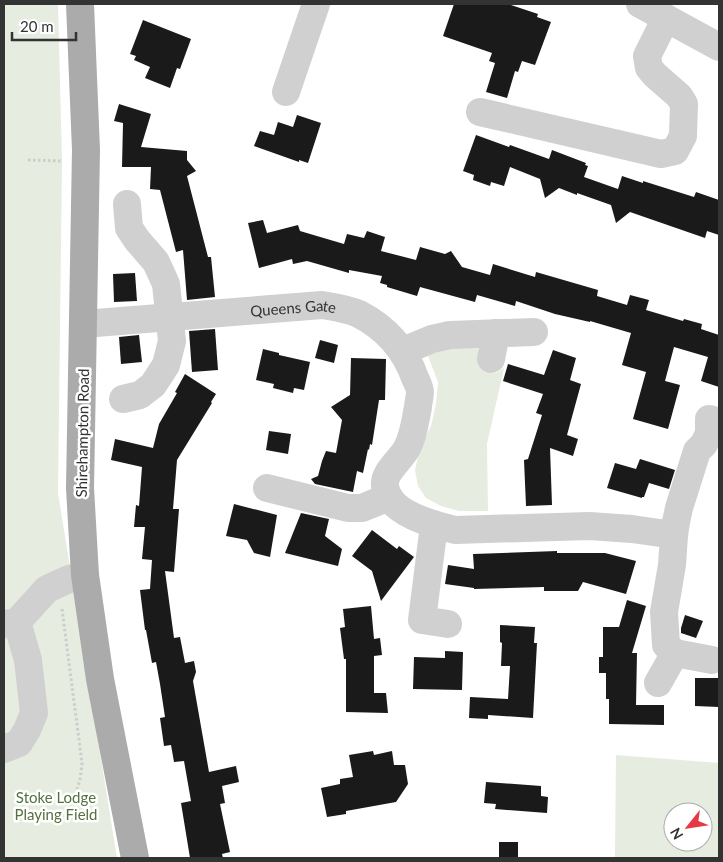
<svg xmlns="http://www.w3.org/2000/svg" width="723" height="862" viewBox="0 0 723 862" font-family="Lato,sans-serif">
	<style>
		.green { fill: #e6ecdf; fill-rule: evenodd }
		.building { fill: #1a1a1a }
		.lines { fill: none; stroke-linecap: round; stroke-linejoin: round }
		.path { stroke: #cdcdcd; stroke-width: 3; stroke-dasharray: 2.5 2.5; stroke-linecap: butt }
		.minor { stroke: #d0d0d0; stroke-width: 28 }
		.major { stroke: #ababab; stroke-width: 28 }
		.labels { text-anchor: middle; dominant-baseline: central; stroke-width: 5; stroke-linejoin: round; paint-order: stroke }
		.street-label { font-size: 15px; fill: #333; stroke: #fff }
		.park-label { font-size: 15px; fill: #56703f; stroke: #fff }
	</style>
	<rect width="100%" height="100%" fill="#fff"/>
	<g class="green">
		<path d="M4 4H58L62 161 58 493 117 858H4Z"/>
		<path d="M478 344V357L483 370C492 374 496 374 504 368L487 444 488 511H459L441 506 426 498 418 486 415 470 420 448 431 426 436 404 438 382 428 356 442 348Z"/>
		<path d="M616 755 719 763V858H615ZM673 812H703V842H673Z"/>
	</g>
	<g class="building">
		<path d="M454 4H508L538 14 537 17 551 22 535 65 522 61 518 72 515 71 507 98 486 92 495 63 489 61 492 53 443 36Z"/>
		<path d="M143 20 191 39 180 69 177 68 170 88 145 78 150 67 134 60 136 56 130 54Z"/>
		<path d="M119 104 151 114 141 147 187 151V160L196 171 187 176 208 257H211L215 297 187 300 183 250 176 252 160 190 150 189 151 167H122L123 123 114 121Z"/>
		<path d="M297 115 321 123 308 163 299 160V162L254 146 260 131 274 135 278 122 293 127Z"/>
		<path d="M476 135 509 147 510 145 549 159 552 150 586 163 585 165 588 166 584 177 618 189 622 176 643 183V181L694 197 696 192 719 200V235L707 231 705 238 630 212 616 223 611 205 577 193V195L559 188 545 198 540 179 510 167 504 186 491 182 490 186 473 180 474 175 463 171Z"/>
		<path d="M263 220 267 233 298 225 300 231 344 244 347 234 364 238 367 231 385 237 381 251 416 260 420 247 445 254 451 251 462 267 490 275 493 264 535 277 536 272 598 290 597 296 627 305 630 295 649 300 646 310 683 321 684 319 702 324 701 329 719 335V387L701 381 708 357 674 347 665 381 680 385 668 429 633 419 646 372 622 365 631 333 590 321V322L555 314 516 301 515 306 477 295 475 302 420 287 417 296 387 287V285L380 283 382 276 349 270V273L307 261 293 264 292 259 259 268 248 223Z"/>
		<path d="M135 273 137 301 114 302 113 274Z"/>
		<path d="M215 329 218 370 192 372 189 331Z"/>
		<path d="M139 335 142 362 121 364 119 337Z"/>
		<path d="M320 340 338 345 334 363 315 358Z"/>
		<path d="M263 349 279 353V355L310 362 304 390 294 388 293 393 273 388 274 384 256 380Z"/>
		<path d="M553 350 576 358 570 380 581 384 567 435 578 439 573 456 550 448 552 505 526 506 524 460 528 459 542 415 536 413 543 394 503 381 508 364 544 375Z"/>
		<path d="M351 358 386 359 385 400H379L372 445 370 444 369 450 368 449 363 473 357 471 353 492 315 484 311 479 318 476 322 461 326 451 336 453 342 420 331 407 350 395Z"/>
		<path d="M185 374 216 394 211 402 212 403 177 460 173 509H179L174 572 165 571 174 638 180 637 185 663 194 661 196 672 193 681 209 772 236 766 239 782 222 786 225 803 220 804 230 852 222 854 223 858H190L181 803 191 801 184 761 174 762 171 745 164 746 160 718 165 717 160 684 156 662 152 663 146 630H145L140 590 150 589 152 560 142 559 145 527H134L136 505 139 506 142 467 111 460 115 439 153 448 159 424 177 393 175 392Z"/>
		<path d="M269 431 291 434 288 454 266 450Z"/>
		<path d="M640 459 675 470 669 489 649 483 644 497H642V498L607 488 615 463 636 469Z"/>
		<path d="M234 504 277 515 270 557 254 553 247 540 226 536Z"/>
		<path d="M301 513 329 519 325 536 342 549 338 566 285 553Z"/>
		<path d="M372 530 397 549 399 546 414 557 381 601 372 571 352 556Z"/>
		<path d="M557 551V553H605L636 561 626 594 583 582 578 591H544V587L474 589V588L445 584 448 565 474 569 473 554Z"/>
		<path d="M627 600 646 606 632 653H637L636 705H664V725L609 724V699H606V673H599V657H603V627H619Z"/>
		<path d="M371 606 374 639 380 638 382 655 374 656V693H386L388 713 346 712V659H344L340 628 345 627 343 609Z"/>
		<path d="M685 615 703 621 696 638 681 633V628Z"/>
		<path d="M500 625 535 627 534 643H537L533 718 488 715V719L469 718 470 697 508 699 510 666H501L502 643 500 642Z"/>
		<path d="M445 651 463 652 462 690 413 689 414 657 445 658Z"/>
		<path d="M695 678H719V707L695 706Z"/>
		<path d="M373 751 374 755 392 751 394 765H405L408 784 396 802 346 811V814L327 817 321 788 340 784V779L353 777 349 755Z"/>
		<path d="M486 782 541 786V796L548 797 547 813 495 809 496 804 484 803Z"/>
		<rect x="499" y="842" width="19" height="16"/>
	</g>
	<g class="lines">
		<g class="path">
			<path d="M28 160 62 161"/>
			<path d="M62 609 82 763 80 780 77 789"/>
		</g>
		<g class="minor">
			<path d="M640 4 719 47"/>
			<path d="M286 92 316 4"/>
			<path d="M480 112 661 154 675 151 683 136 684 104 679 96 655 75 649 68 647 56 666 18"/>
			<path id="s1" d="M83 324 322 305C334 307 348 309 359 314 386 328 405 349 415 378 417 382 420 388 420 392 420 397 418 403 418 407 415 421 414 435 407 448 401 460 383 472 385 486 388 513 434 525 455 530L589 526 632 529 674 535"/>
			<path d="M403 351 432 339 450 335 534 332"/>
			<path d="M491 359 496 333"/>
			<path d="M123 399 140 395 153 385 166 365 172 341 166 284 156 262 137 240 129 228 127 204"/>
			<path d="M267 488 348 508H362L389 497"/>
			<path d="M434 525 422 620 448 624"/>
			<path d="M4 624 17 622 47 589 69 579 85 575"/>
			<path d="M712 660 675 653 666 645 664 612 672 565 674 535 676 522 679 508 697 451 704 444 709 433V419L719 422"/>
			<path d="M658 683 675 653"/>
			<path d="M4 749 19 743 27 730 34 713 28 660 17 622"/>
		</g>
		<path class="major" d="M80 4 86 150 80 488 85 575 100 679 135 858"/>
	</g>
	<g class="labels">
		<g class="street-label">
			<text stroke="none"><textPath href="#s1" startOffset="211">Queens Gate</textPath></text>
			<text transform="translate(82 433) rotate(-89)">Shirehampton Road</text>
		</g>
		<g class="park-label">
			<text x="56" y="797">Stoke Lodge<tspan x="56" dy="17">Playing Field</tspan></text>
		</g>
	</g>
	<rect width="723" height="862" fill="none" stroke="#333333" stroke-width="10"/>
	<g transform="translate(688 827) rotate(240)"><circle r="24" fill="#ffffff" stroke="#adadad"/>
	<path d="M0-4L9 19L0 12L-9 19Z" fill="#e63946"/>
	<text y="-8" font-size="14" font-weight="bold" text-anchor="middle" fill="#333333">N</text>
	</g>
	<path d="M12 32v8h64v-8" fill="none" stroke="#333333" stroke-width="2.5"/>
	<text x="20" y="32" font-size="15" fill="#333333" stroke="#ffffff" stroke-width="4" paint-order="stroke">20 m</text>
</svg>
